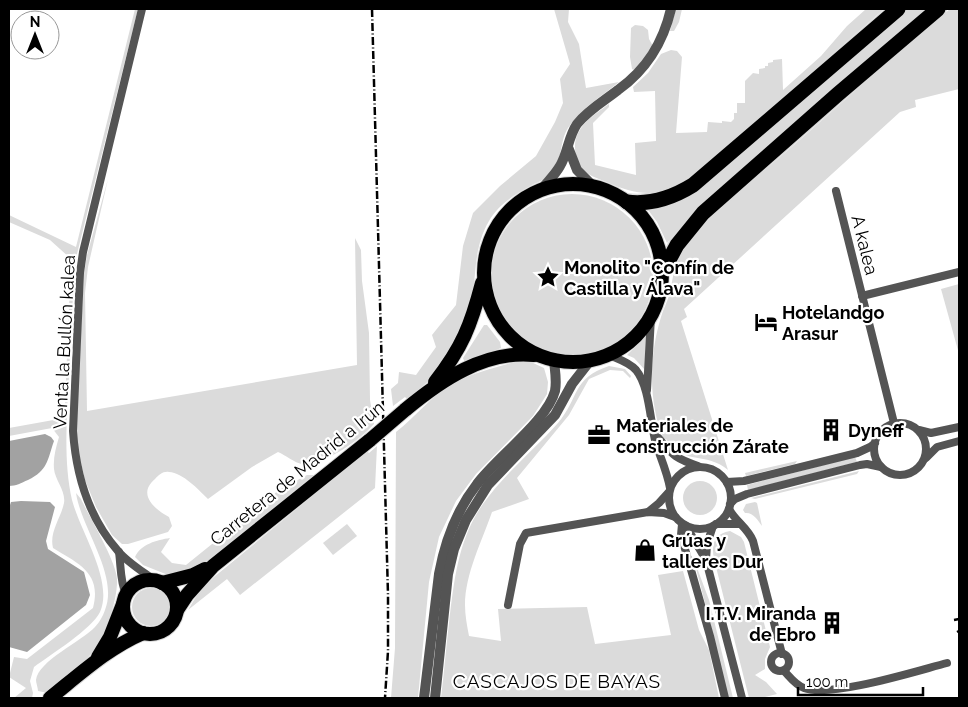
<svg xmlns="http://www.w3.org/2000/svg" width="968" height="707" viewBox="0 0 968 707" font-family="Raleway,sans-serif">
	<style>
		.green { fill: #dbdbdb }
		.water { fill: #a2a2a2 }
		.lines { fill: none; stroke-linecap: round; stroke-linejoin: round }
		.trunk-casing { stroke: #dbdbdb; stroke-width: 16 }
		.motorway-casing { stroke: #dbdbdb; stroke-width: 18 }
		.minor { stroke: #545454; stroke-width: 8 }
		.tertiary { stroke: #545454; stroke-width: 10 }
		.trunk { stroke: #000; stroke-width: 14 }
		.motorway { stroke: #000; stroke-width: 15 }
		.rail { stroke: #000; stroke-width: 2.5; stroke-dasharray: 8 2.5 1 2.5; stroke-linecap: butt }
		.trunk-bridge-casing { stroke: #dbdbdb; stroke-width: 16; stroke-linecap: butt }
		.trunk-bridge { stroke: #000; stroke-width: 14 }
		.labels { text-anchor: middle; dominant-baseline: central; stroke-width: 4.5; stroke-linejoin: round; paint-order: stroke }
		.street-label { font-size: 18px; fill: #000; stroke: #fff }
		.poi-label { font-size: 18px; font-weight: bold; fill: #000; stroke: #fff; text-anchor: start }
		.neighbourhood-label { font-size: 19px; letter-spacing: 1px; fill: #000; stroke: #fff }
	</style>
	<rect width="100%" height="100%" fill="#fff"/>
	<g class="green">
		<path d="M135 9H138L76 258C72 297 71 336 69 375 67 416 63 460 72 500 80 531 114 581 100 612 92 629 50 655 34 667L30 681 33 693 32 698H14L26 688 9 677 14 657 27 659 93 608C102 573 79 564 53 548 49 532 61 518 64 503 66 491 55 480 54 469 53 458 56 447 59 437L52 428 9 436V428L59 419 65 404 70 283V258L50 240 9 222V215L76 247Z"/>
		<path d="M554 9H569L568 22 579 44 586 88 619 82C602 96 580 109 568 128 559 142 563 161 551 174 547 179 538 182 532 185 515 194 498 205 489 221 475 245 476 269 473 295 470 315 454 348 443 365 433 378 420 389 407 399L405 397 393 406 391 389 398 383 399 372 416 375 436 347 432 335 456 305 463 246 473 213 500 186 536 156 555 122 563 103 560 79 570 64Z"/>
		<path d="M676 9H682L679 22 674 31H670Z"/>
		<path d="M866 9H884L698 171C686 179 673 189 658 192 642 195 624 190 609 183 600 179 585 175 579 166 576 160 575 154 575 147 575 126 594 115 609 104V107L593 123 595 165 636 175 635 143 656 141 655 91 634 92 633 87 648 73 661 54 671 50 677 51 682 57 676 133 707 132 708 122 722 123V121L731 122 734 119V113H737V103H745V81L753 73 759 74V69L765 68V66H768V63L773 62V60L782 59 783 90 821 56 847 26Z"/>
		<path d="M907 9H929L693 213 667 243 657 222 648 210 671 205 686 197Z"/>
		<path d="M950 9H959V89L915 100 916 107 900 112 684 309 687 317 681 321 728 470C706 451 683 466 666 439L664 440C648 403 649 356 661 317 663 309 668 301 670 292 673 279 674 264 681 252 702 215 746 186 779 158 836 109 891 57 950 9Z"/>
		<path d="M635 25 643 26 648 30 649 39 653 46 646 58 634 70 632 69 630 57 631 28Z"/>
		<path d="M108 179 88 267 85 293 87 411 357 365 355 238 361 250 362 281 369 333 370 400 374 424C360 440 325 465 302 464 295 463 285 455 278 452L252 467 208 499C198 489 183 473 169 472 163 471 159 475 155 479 137 494 154 509 169 517L172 526 168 532 128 544H122L112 535 96 507 85 480 78 451 76 423 84 274 87 255Z"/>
		<circle cx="572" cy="275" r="81"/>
		<path d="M959 284V354L941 289Z"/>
		<path d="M484 325H487L500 342 501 348 465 363 463 358Z"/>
		<path d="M646 336 645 370 634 358 627 355Z"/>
		<path d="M522 360 531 362 544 368 548 382 547 394 542 402 533 416 476 474 456 501 439 537 429 582 418 698H391L395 648 396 432C416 417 432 394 455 382 476 372 500 366 522 360Z"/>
		<path d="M609 366 625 369 631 376 630 378 623 371 610 370 589 379 569 415 517 478 529 499 492 512C482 541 465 574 465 605 465 615 467 626 469 636L501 641 498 609 587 607 595 644 671 635 658 575 683 571 699 630 709 650 719 698H441C444 673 446 648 449 623 454 581 458 539 483 504 504 474 534 450 558 423 580 397 571 379 609 366Z"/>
		<path d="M377 446 375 488 240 595 227 579 188 610 200 590 214 577 367 451 369 453Z"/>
		<path d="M855 457 857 462 748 490 747 485Z"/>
		<path d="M797 461 795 464 746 476 745 473Z"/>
		<path d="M859 471 857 474 755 499 751 498Z"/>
		<path d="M307 475H314L199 568 168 575 143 565 135 557C141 544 157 540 170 538L161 552 172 563 186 565 279 490Z"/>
		<circle cx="700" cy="498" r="17"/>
		<path d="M76 493 81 499C90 518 116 561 117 579 118 599 105 639 91 654 79 668 62 681 48 693L38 691C38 688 36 683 36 680 38 661 82 641 95 627 99 623 103 616 105 610 119 575 81 528 76 493Z"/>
		<path d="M755 502 757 503 762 526C758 520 753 512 745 513L743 510 746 504Z"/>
		<path d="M347 524 357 536 333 555 323 543Z"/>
		<path d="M730 531 741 537 744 542 770 647 765 659V669L755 675 766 682 777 694 761 698H749L714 559C711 544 714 534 730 531Z"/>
		<path d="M693 557 709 600 733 698H728L710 622Z"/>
		<circle cx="151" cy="607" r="19"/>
	</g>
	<g class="water">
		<path d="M45 434 51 437 54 441C47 461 48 470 28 480 21 483 16 486 9 486V441Z"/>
		<path d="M21 501 50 502 55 507 46 541 48 549 84 572 90 595 86 605 27 652 9 647V508L11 502Z"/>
	</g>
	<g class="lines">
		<defs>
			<g id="trunk">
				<circle cx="573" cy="273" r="89"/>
				<path d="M435 382C462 348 471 325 482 283"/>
				<path d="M405 410C441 380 485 350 534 355"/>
				<circle cx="150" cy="607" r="27"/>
				<path d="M162 583 193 575 205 569"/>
				<path d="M177 610 187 595 213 566 370 440"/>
				<path d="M98 657 110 637 123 604"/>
				<path d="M50 698C80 674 108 648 143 633"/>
			</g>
			<g id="motorway">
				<path d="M627 202C651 205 672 198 693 185L898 9"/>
				<path d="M663 271 677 245 703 213 838 94 938 9"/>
			</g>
		</defs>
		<use href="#trunk" class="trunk-casing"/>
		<use href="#motorway" class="motorway-casing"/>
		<g class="minor">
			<path d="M142 9 83 252 80 273 73 431C76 474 89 518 118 551 127 562 142 571 154 580"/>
			<path d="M836 191 894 423"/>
			<path d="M862 296 959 272"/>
			<path d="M609 355C618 359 629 362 636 370 650 387 650 423 656 444 661 459 667 472 670 488"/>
			<path d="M647 390 651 317"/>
			<circle cx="900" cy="449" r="26"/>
			<path d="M919 430 931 433 959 427"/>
			<path d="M655 434C672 453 671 457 698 466"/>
			<path d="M926 458 937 447 959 441"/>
			<circle cx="700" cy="498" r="31"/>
			<path d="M727 482 744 481 857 453 870 447 875 443"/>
			<path d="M730 504 735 499 747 494 860 465 867 464 881 467"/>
			<path d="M729 509C736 522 748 528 753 541L782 654"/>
			<path d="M648 512 659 503 669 492"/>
			<path d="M682 524 681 535 710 636 725 698"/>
			<path d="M716 524H739"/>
			<path d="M686 526 706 560 742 698"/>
			<path d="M119 552C121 566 120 582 126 594"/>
			<path d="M706 560 707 544 713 526"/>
			<path d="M508 605 520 544 526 533 648 512 664 513 675 517"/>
			<circle cx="780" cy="662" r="9"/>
			<path d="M784 671C790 677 795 685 804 688 831 698 916 671 947 663"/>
		</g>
		<g class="tertiary">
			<path d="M568 147 577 170 593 186"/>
			<path d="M541 190C547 182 555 175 560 166 568 153 568 137 577 124 588 110 604 101 618 90 647 69 663 43 671 9"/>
			<path d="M424 698 439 574C445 541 456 511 477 484 497 457 547 421 555 391 557 381 555 371 554 361"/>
			<path d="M435 698 448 574 454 549 466 520 488 485 555 415 572 384 590 361"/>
		</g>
		<use href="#trunk" class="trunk"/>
		<use href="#motorway" class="motorway"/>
		<g class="rail">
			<path d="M372 9 388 595V651L385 698"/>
			<path d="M954 620 959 619"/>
			<path d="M957 632 959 631"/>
		</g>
		<defs>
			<path id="trunk-bridge" d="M370 440 405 410"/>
		</defs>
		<use href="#trunk-bridge" class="trunk-bridge-casing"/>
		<use href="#trunk-bridge" class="trunk-bridge"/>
	</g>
	<defs>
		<symbol id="sight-bare" viewBox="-9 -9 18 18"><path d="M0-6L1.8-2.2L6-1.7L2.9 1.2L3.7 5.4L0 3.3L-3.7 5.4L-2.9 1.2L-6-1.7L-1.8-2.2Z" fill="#000" stroke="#fff" stroke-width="2.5" paint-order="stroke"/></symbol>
		<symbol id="hotel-bare" viewBox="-9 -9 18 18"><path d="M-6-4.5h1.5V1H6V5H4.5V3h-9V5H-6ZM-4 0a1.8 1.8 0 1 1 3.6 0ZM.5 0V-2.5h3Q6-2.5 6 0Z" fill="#000" stroke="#fff" stroke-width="2.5" paint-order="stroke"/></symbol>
		<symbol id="building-bare" viewBox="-9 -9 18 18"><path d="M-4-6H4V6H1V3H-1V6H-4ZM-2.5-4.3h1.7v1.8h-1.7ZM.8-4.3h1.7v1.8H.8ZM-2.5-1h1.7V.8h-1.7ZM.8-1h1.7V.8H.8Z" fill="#000" stroke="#fff" stroke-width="2.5" paint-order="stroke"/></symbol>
		<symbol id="office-bare" viewBox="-9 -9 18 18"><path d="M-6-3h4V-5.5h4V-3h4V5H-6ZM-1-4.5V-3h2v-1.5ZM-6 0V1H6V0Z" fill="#000" stroke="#fff" stroke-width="2.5" paint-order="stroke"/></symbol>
		<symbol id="shop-bare" viewBox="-9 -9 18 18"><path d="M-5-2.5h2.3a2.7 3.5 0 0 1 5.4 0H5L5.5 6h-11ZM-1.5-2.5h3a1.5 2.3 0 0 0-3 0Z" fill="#000" stroke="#fff" stroke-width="2.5" paint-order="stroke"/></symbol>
	</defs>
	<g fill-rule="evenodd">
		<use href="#sight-bare" x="532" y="261" width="32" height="32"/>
		<use href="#hotel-bare" x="750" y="306" width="32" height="32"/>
		<use href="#building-bare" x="815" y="414" width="32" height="32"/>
		<use href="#office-bare" x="583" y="419" width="32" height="32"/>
		<use href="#shop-bare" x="629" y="534" width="32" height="32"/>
		<use href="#building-bare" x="816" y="607" width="32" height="32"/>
	</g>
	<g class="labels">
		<g class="street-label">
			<text transform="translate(865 245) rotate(76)">A kalea</text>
			<text transform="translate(64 342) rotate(-87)">Venta la Bullón kalea</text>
			<text transform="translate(297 473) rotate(-39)">Carretera de Madrid a Irún</text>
		</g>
		<g class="poi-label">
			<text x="564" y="267">Monolito "Confín de<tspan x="564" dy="21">Castilla y Álava"</tspan></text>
			<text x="782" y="312">Hotelandgo<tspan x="782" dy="21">Arasur</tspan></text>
			<text x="616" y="425">Materiales de<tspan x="616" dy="21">construcción Zárate</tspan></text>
			<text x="848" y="430">Dyneff</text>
			<text x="662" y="540">Grúas y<tspan x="662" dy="21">talleres Dur</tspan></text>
			<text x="816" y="613" text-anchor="end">I.T.V. Miranda<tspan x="816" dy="21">de Ebro</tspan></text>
		</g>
		<g class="neighbourhood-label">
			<text x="557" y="681">CASCAJOS DE BAYAS</text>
		</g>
	</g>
	<rect width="968" height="707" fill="none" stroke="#000000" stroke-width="20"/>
	<g transform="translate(35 35)"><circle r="24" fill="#ffffff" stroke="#999999"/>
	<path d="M0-4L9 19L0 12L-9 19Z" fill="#000000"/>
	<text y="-8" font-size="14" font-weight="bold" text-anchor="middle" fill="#000000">N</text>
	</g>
	<path d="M798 687v8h125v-8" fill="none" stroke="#000000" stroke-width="2.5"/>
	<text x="806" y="687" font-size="15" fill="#000000" stroke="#ffffff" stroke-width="4" paint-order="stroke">100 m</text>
</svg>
